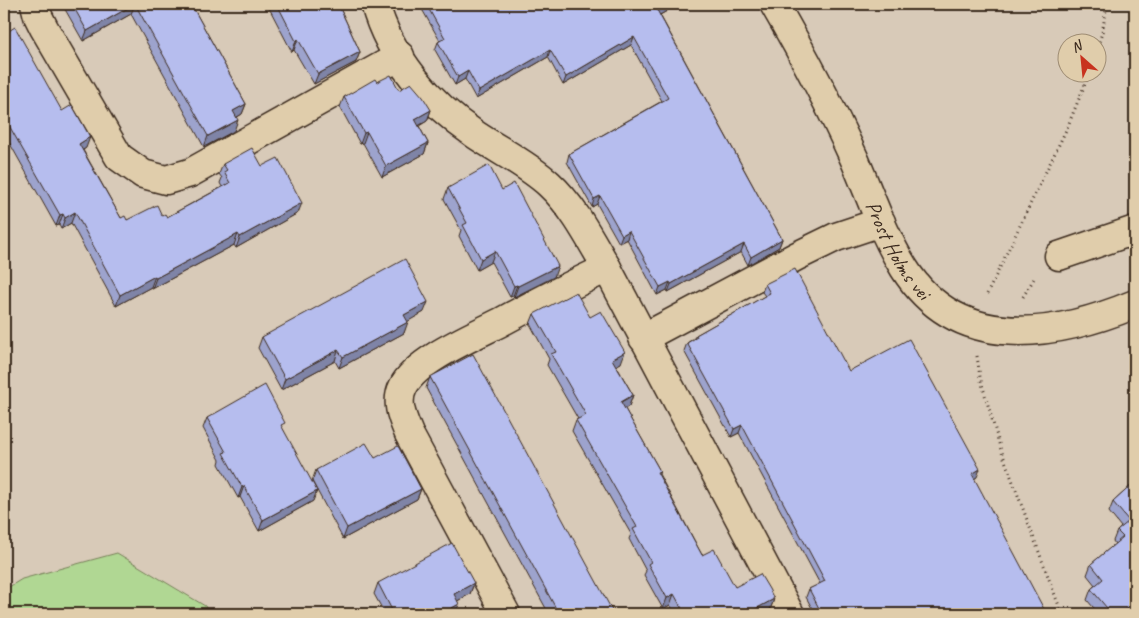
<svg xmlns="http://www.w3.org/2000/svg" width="1139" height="618" viewBox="0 0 1139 618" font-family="Caveat,sans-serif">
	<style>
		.green { fill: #b0d793; stroke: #768058 }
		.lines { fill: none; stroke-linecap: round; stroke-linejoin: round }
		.minor-casing { stroke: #3b2a1e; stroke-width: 31 }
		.path { stroke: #3b2a1e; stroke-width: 3; stroke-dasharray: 1 4; stroke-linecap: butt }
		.minor { stroke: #e0cdab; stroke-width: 28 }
		.wall { fill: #9da3cd; stroke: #3b2a1e }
		.shaded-wall { fill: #7f84a7; stroke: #3b2a1e }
		.building { fill: #b6bdee; stroke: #3b2a1e }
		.labels { text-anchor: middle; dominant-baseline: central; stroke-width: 4; stroke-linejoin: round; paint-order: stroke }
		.street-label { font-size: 21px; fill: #3b2a1e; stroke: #e0cdab }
	</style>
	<rect width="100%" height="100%" fill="#d8cab8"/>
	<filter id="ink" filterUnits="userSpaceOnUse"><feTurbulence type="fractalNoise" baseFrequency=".02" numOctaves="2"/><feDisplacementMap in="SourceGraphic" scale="10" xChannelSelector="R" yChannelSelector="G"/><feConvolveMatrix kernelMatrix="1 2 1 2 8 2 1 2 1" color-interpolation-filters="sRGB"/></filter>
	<g filter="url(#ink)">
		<path class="green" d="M117 553 205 606 209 614H4V590L22 579Z"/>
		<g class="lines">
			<defs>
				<g id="minor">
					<path d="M35 4 38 16 44 28 119 157 143 174 166 180 190 173 400 56"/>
					<path d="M375 4C390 58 430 104 476 135 500 151 527 164 549 184 574 207 590 239 607 268L790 614"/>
					<path id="s1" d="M774 4C803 54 830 105 854 158 870 195 883 234 904 268 958 354 1055 337 1135 304"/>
					<path d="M1059 256 1135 230"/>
					<path d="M643 338 797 256 836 237 881 222"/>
					<path d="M506 614 409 434C403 419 395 403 403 387 416 360 474 336 501 322 536 303 571 285 607 268"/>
				</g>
			</defs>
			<use href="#minor" class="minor-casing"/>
			<g class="path">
				<path d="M1096 51 1102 33 1107 4"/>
				<path d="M987 294 1067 128 1090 72"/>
				<path d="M1023 297 1035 277"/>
				<path d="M977 356 980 377 1000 447 1062 614"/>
			</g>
			<use href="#minor" class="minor"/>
		</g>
		<g class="wall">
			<path d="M62 4H191L246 104 242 114 236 118 234 131 204 147 131 14 83 41Z"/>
			<path d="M267 4H340L339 6 360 52 356 62 314 84 294 50 292 52Z"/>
			<path d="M419 4H669L667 11 660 15 782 239 779 247 748 265 741 252 668 292 667 290 657 295 627 239 619 243 597 204 592 207 567 162 569 154 662 101 631 45 563 85 548 57 476 99 465 79 455 85 435 50 438 42 440 41Z"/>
			<path d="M4 34 62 111 86 148 83 150 121 218 127 220 162 216 167 217 222 187 220 183 222 178 219 174 223 164 262 166 298 213 236 248 234 245 152 289 151 287 116 306 71 223 61 229 59 225 56 226 4 133 5 128 4 126Z"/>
			<path d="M377 82 431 110 427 121 419 126 428 143 424 154 382 177 363 143 360 144 340 107 344 97Z"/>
			<path d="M448 188 502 190 554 277 514 297 513 296 510 297 491 262 477 270 459 236 461 230 444 199Z"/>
			<path d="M765 284 849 371 977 477 974 479 1044 614H815L806 597 809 589 820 584 739 433 731 437 684 351 687 343 694 338 696 335 765 296 762 292Z"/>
			<path d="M424 312 407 321 404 333 339 368 335 361 281 390 258 348 262 337Z"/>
			<path d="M534 314 590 317 621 363 616 365 633 395 629 406 625 409 660 471 659 474 702 555 735 587 774 599 770 610 762 614H676L670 605 663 609 644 575 646 571 629 539 631 534 572 431 576 420 578 419 547 365 549 359 530 324Z"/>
			<path d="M430 377 614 614H549L426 388Z"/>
			<path d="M207 418 283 429 313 501 259 531 240 497 238 498 219 464 220 460 203 428Z"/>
			<path d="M375 458 421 489 417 499 343 539 312 481 316 470Z"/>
			<path d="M1135 482V609L1129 614H1099L1087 600 1091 589 1095 585 1087 575 1091 564 1115 544 1113 541 1117 531 1121 527 1109 512 1113 502Z"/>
			<path d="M378 583H474L470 594 457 601 459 604 456 614H385L374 594Z"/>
		</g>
		<g class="shaded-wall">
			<path d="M135 4 131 14 83 41 87 31Z"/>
			<path d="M668 4H669L667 11 654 18 657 10Z"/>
			<path d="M634 37 631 45 563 85 566 77Z"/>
			<path d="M298 39 294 50 292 52 296 41Z"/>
			<path d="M550 50 548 57 476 99 479 91Z"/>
			<path d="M360 52 356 62 314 84 318 74Z"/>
			<path d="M468 71 465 79 455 85 458 77Z"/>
			<path d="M246 104 242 114 229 122 233 111Z"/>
			<path d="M431 110 427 121 411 130 415 119Z"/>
			<path d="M238 120 234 131 204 147 208 136Z"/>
			<path d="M367 132 363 143 360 144 364 133Z"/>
			<path d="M90 137 86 148 75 155 79 144Z"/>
			<path d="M428 143 424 154 382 177 386 166Z"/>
			<path d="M600 196 597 204 592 207 594 199Z"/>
			<path d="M302 203 298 213 236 248 240 237Z"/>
			<path d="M75 212 71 223 61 229 65 218Z"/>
			<path d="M63 214 59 225 56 226 60 215Z"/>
			<path d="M629 231 627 239 619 243 622 235Z"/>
			<path d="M238 234 234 245 152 289 156 278Z"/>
			<path d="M782 239 779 247 748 265 751 257Z"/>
			<path d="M744 244 741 252 668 292 671 284Z"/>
			<path d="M495 251 491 262 477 270 481 259Z"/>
			<path d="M558 266 554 277 514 297 518 286Z"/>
			<path d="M155 276 151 287 116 306 120 295Z"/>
			<path d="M670 282 667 290 657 295 660 287Z"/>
			<path d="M517 285 513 296 510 297 514 286Z"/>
			<path d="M428 302 424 312 400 326 404 315Z"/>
			<path d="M408 322 404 333 339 368 343 357Z"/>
			<path d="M338 350 335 361 281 390 285 379Z"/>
			<path d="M625 352 621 363 608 370 612 359Z"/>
			<path d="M633 395 629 406 617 413 621 402Z"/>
			<path d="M742 425 739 433 731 437 734 429Z"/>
			<path d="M980 469 977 477 969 482 972 474Z"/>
			<path d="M244 486 240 497 238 498 242 487Z"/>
			<path d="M421 489 417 499 343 539 347 528Z"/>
			<path d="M317 491 313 501 259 531 263 520Z"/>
			<path d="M474 583 470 594 450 605 454 594Z"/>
			<path d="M674 594 670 605 663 609 667 598Z"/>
			<path d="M774 599 770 610 762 614H748V613Z"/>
			<path d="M1135 601V609L1129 614H1120Z"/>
			<path d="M459 604 456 614H441Z"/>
		</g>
		<g class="building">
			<path d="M72 4H135L87 31Z"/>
			<path d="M135 4H191L246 104 233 111 238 120 208 136Z"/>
			<path d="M277 4H338L360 52 318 74 298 39 296 41Z"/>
			<path d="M426 4H668L657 10 782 239 751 257 744 244 671 284 670 282 660 287 629 231 622 235 600 196 594 199 569 154 668 98 634 37 566 77 550 50 479 91 468 71 458 77 438 42 445 38Z"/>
			<path d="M15 27 62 111 72 105 90 137 79 144 121 218 125 216 127 220 157 205 162 216 165 214 167 217 230 183 224 172 227 170 223 164 252 148 262 166 278 158 302 203 240 237 238 234 156 278 155 276 120 295 75 212 65 218 63 214 60 215 7 122 10 120 4 108V34Z"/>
			<path d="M391 75 399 90 411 83 423 97 431 110 415 119 428 143 386 166 367 132 364 133 344 97 375 79 377 82Z"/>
			<path d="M489 165 502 190 514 183 558 266 518 286 517 285 514 286 495 251 481 259 463 225 467 223 448 188Z"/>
			<path d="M405 259 428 302 404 315 408 322 343 357 338 350 285 379 262 337Z"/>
			<path d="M795 269 849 371 909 339 980 469 972 474 1045 611 1039 614H822L809 589 825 581 742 425 734 429 687 343 697 337 696 335 770 293 765 284Z"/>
			<path d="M576 292 590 317 601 311 625 352 612 359 633 395 621 402 660 471 657 472 702 555 714 549 735 587 760 574 769 589 774 599 748 613 749 614H685L674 594 667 598 648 564 651 562 633 529 637 527 576 420 586 415 551 354 556 352 534 314Z"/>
			<path d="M473 354 614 614H559L430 377Z"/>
			<path d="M265 385 285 423 281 425 317 491 263 520 244 486 242 487 223 453 226 452 207 418Z"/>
			<path d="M366 443 375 458 398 446 421 489 347 528 316 470Z"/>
			<path d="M1135 482V601L1120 614H1112L1091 589 1103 579 1091 564 1123 537 1117 531 1129 521 1113 502Z"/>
			<path d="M452 543 474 583 454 594 459 604 441 614H394L378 583Z"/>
		</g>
	</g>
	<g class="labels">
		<g class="street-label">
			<text stroke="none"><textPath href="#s1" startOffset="276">Prost Holms vei</textPath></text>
		</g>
	</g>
	<rect width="1139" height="618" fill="none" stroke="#e0cdab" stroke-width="20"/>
	<rect x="10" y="10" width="1119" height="598" fill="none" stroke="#3b2a1e" stroke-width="2" filter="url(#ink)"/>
	<g transform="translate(1082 58) rotate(333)"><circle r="24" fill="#e0cdab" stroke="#9e8c73"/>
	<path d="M0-4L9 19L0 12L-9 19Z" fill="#c8321e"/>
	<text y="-8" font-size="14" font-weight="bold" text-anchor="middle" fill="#3b2a1e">N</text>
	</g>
</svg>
